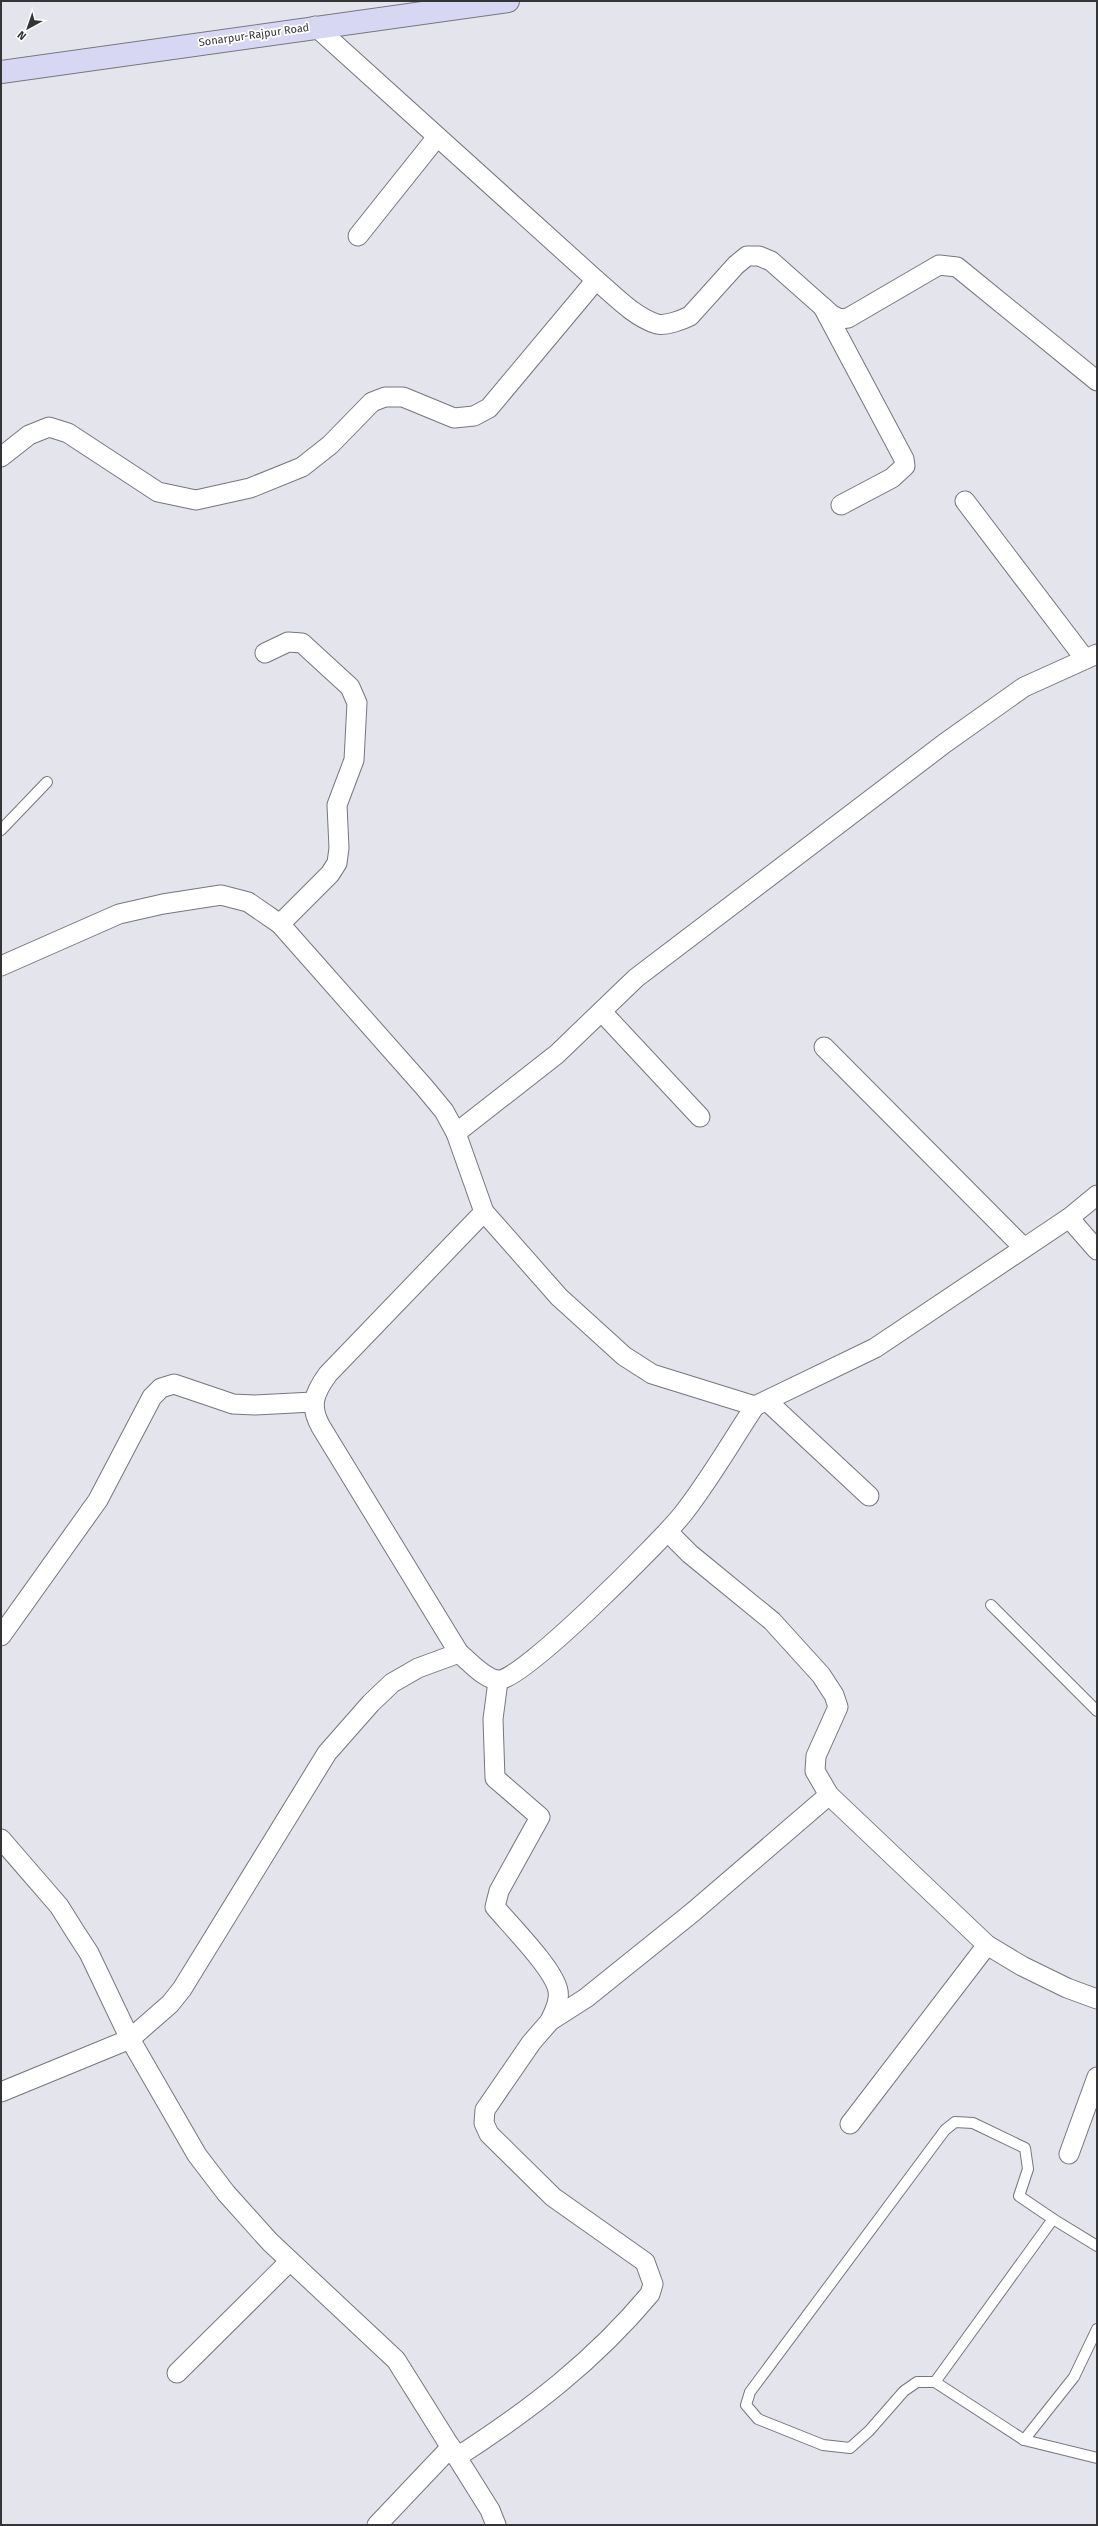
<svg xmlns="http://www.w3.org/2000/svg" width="1098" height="2526" viewBox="0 0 1098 2526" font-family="'Fira Sans',sans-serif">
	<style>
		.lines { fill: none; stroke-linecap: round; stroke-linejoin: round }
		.service-casing { stroke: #76767e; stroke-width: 12 }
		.minor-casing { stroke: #76767e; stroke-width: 21 }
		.secondary-casing { stroke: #76767e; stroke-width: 24 }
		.service { stroke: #fff; stroke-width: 10 }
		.minor { stroke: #fff; stroke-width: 19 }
		.secondary { stroke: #d8d7f3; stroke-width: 22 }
		.labels { text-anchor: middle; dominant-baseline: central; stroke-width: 3.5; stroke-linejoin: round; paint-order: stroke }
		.street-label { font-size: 11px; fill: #353538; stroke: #fff }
	</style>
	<rect width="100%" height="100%" fill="#e4e4ed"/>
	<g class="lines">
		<defs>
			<g id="service">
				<path d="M1 830 47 782"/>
				<path d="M991 1605 1097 1711"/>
				<path d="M1053 2219 1019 2196 1028 2169 1025 2148 973 2123 955 2122 945 2130 750 2392 746 2405 758 2419 823 2445 850 2448 869 2431 904 2391 917 2382H935L1024 2440 1097 2458"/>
				<path d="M935 2382 1053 2219 1097 2246"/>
				<path d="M1024 2440 1074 2377 1097 2329"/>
			</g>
			<g id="minor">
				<path d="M315 26 596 280C614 295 634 317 657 324 666 326 682 320 690 316L736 265 747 256H759L771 261 832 315 840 319 848 318 939 265 957 267 1097 381"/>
				<path d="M358 236 437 137"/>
				<path d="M823 307 904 459 905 466 892 478 841 505"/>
				<path d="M1 457 29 435 49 427 68 433 158 492 196 500 250 488 302 467 330 445 372 402 385 397H403L454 418 474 416 489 408 596 280"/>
				<path d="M965 501 1085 659"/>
				<path d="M265 653 288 642 302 643 350 687 357 703 354 760 337 805 339 848 337 863 330 874 280 924"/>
				<path d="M1097 654 1024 687 945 743 636 978 557 1054 456 1133 484 1212 559 1297 624 1356 652 1374 755 1406 875 1348 1069 1218 1097 1195"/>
				<path d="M1 966 119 914 163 904 221 895 248 902 280 924 425 1088 444 1111 456 1133"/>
				<path d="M602 1012 700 1117"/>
				<path d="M824 1047 1024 1248"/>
				<path d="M484 1212 328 1374C314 1393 309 1406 321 1427L459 1653C469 1661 485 1680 499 1680 522 1681 662 1540 682 1515 709 1481 731 1442 755 1406"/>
				<path d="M1069 1218 1097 1250"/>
				<path d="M767 1401 869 1496"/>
				<path d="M668 1532 690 1554 772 1621 821 1675 834 1695 838 1707 816 1756 815 1771 829 1795 987 1945 1022 1966 1067 1988 1097 1999"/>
				<path d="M1 1636 98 1500 152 1397 161 1388 174 1384 233 1404 255 1405 313 1402"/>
				<path d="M498 1681 493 1719 495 1778 540 1817 499 1891 495 1907C510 1925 555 1970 558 1991 560 2002 554 2012 550 2021"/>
				<path d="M1 1839 59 1906 76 1933 89 1953 130 2039 197 2155 226 2193 270 2242 396 2360 490 2510 496 2525"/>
				<path d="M1 2092 130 2039 170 2004 182 1989 327 1753 371 1703 392 1683 418 1668 459 1653"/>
				<path d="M850 2124 987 1945"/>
				<path d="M1069 2154 1097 2077"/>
				<path d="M177 2373 290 2261"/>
				<path d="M457 2457C530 2410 594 2361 650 2294L653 2284 645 2262 553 2197 489 2134 484 2123 485 2110 531 2043 550 2021 586 1998 693 1912 829 1795"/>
				<path d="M377 2525 451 2447"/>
			</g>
			<path id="secondary" d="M1 72 508 1"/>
		</defs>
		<use href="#service" class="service-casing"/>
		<use href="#minor" class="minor-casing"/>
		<use href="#secondary" class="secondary-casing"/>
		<use href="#service" class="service"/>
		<use href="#minor" class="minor"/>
		<use href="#secondary" class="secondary"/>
	</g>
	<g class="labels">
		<g class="street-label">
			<text transform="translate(254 35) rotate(-8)">Sonarpur-Rajpur Road</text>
		</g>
	</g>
	<rect width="1098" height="2526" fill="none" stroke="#353538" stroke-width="4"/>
	<g transform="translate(28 28) rotate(220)" stroke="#ffffff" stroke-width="3" paint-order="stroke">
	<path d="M0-3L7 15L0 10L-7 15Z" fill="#353538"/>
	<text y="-6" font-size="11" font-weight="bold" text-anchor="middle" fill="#353538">N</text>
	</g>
</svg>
